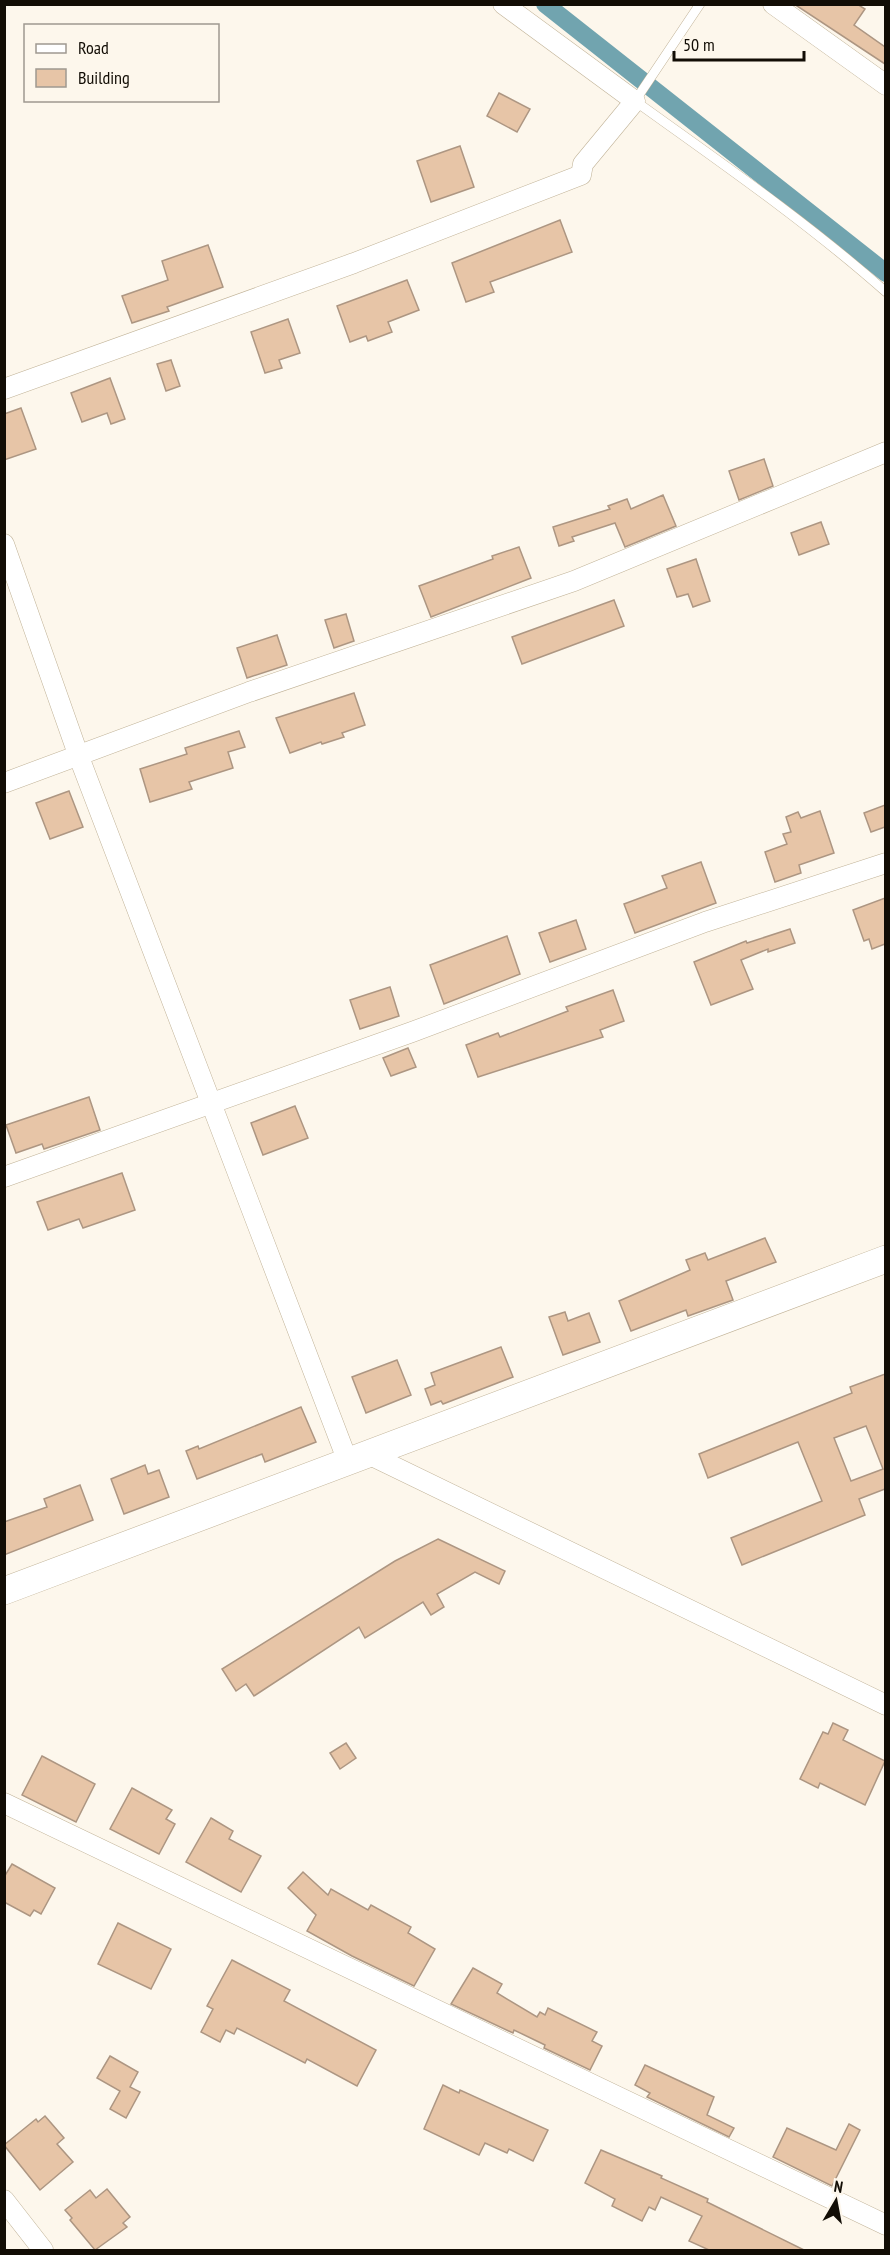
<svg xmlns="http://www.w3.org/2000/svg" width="890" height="2255" viewBox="0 0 890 2255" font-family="'PT Sans Narrow',sans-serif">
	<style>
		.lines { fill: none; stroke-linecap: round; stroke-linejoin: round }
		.canal { stroke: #71a4af; stroke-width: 18 }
		.building { fill: #e7c5a7; stroke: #ad9682; stroke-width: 1.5; fill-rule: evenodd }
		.lane-casing { stroke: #c1b398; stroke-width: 10 }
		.street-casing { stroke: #c1b398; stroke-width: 21 }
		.secondary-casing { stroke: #c1b398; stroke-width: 28 }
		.lane { stroke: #fff; stroke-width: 9 }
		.street { stroke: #fff; stroke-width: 20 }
		.secondary { stroke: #fff; stroke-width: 27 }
	</style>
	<rect width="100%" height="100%" fill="#fdf7ec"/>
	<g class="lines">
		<path class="canal" d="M545 4 886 273"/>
	</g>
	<g class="building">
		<path d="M794 4H857L865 9 854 25 885 47V64Z"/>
		<path d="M499 93 530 109 517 132 487 116Z"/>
		<path d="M460 146 474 187 431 202 417 161Z"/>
		<path d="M560 220 572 252 490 282 494 292 466 302 452 263Z"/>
		<path d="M208 245 223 287 167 307 169 311 132 323 122 296 168 280 162 261Z"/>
		<path d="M407 280 419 310 388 322 392 332 368 341 366 336 350 342 337 306Z"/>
		<path d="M288 319 300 353 279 360 282 368 265 373 251 332Z"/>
		<path d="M171 360 180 386 166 391 157 364Z"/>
		<path d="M110 378 125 419 111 424 107 413 82 422 71 393Z"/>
		<path d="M21 408 36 449 4 460V414Z"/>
		<path d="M764 459 773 486 739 500 729 471Z"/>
		<path d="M663 495 676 526 625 547 615 523 572 537 574 541 559 546 553 527 610 509 608 506 627 499 631 509Z"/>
		<path d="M821 522 829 544 799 555 791 533Z"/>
		<path d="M519 547 531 578 431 617 419 586 493 559 492 556Z"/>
		<path d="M696 559 710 601 693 607 688 594 677 597 667 569Z"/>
		<path d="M614 600 624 626 522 664 512 637Z"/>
		<path d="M346 614 354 641 334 648 325 620Z"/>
		<path d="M277 635 287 665 247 678 237 648Z"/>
		<path d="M354 693 365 725 342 733 344 737 322 744 321 742 290 753 276 718Z"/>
		<path d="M239 731 245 747 228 752 233 768 189 782 192 789 150 802 140 769 187 754 185 748Z"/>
		<path d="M69 791 83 827 50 839 36 803Z"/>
		<path d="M885 805V827L871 832 864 813Z"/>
		<path d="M820 811 834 853 799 865 801 873 775 882 765 852 787 844 783 834 791 832 786 817 798 812 801 818Z"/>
		<path d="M701 862 716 903 635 933 624 904 667 888 662 876Z"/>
		<path d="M885 898V944L872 949 869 939 864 941 853 910Z"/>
		<path d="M576 920 586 949 550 962 539 933Z"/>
		<path d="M790 929 795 943 768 952V949L741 960 753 989 711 1005 694 962 746 941 747 943Z"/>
		<path d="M507 936 520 974 444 1004 430 965Z"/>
		<path d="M390 987 399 1016 360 1029 350 1000Z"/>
		<path d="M613 990 624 1021 600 1030 603 1037 478 1077 466 1045 498 1033 500 1037 568 1011 566 1007Z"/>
		<path d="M408 1048 416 1067 391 1076 383 1058Z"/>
		<path d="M89 1097 100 1130 44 1149 42 1144 16 1153 6 1125Z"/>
		<path d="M295 1106 308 1138 263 1155 251 1123Z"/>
		<path d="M122 1173 135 1210 83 1228 79 1219 48 1230 37 1202Z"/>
		<path d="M765 1238 776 1262 726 1281 733 1300 688 1316 686 1310 631 1331 619 1301 690 1270 686 1260 705 1253 708 1260Z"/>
		<path d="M565 1312 568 1321 589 1313 600 1342 563 1355 549 1317Z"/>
		<path d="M501 1347 513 1377 443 1404 441 1401 431 1405 425 1389 435 1385 431 1373Z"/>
		<path d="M397 1360 411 1395 366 1413 352 1377Z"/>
		<path d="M885 1374V1489L859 1499 865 1515 742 1565 731 1538 822 1501 798 1442 708 1478 699 1454 852 1393 850 1387ZM866 1426 883 1469 851 1481 834 1438Z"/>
		<path d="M301 1407 316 1442 265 1462 262 1454 197 1479 186 1451 198 1446 199 1449Z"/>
		<path d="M145 1465 148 1474 159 1470 169 1497 124 1514 111 1479Z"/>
		<path d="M80 1485 93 1520 4 1555V1522L47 1507 44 1499Z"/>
		<path d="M438 1539 505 1571 499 1584 475 1572 437 1594 444 1607 431 1615 423 1602 365 1638 359 1627 254 1696 246 1684 236 1691 222 1669 395 1561Z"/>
		<path d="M833 1723 848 1730 843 1740 885 1761 865 1805 820 1783 818 1788 800 1779 823 1732 828 1734Z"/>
		<path d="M346 1743 356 1758 340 1769 330 1753Z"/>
		<path d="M42 1756 95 1784 76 1822 22 1795Z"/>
		<path d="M132 1788 172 1810 166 1819 175 1824 159 1854 110 1829Z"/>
		<path d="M211 1818 233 1831 229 1839 261 1856 241 1892 186 1862Z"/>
		<path d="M12 1864 55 1888 41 1914 34 1910 30 1916 4 1902V1877Z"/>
		<path d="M303 1872 328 1895 331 1889 368 1910 371 1905 411 1927 408 1933 435 1949 414 1986 352 1956 307 1931 316 1915 288 1888Z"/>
		<path d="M118 1923 171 1949 151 1989 98 1964Z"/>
		<path d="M232 1960 290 1990 284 2001 376 2050 357 2086 307 2059 305 2063 237 2028 234 2034 226 2030 220 2042 201 2032 213 2009 207 2006Z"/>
		<path d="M473 1968 502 1984 497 1993 537 2017 540 2012 545 2015 548 2008 597 2032 592 2041 602 2046 590 2070 544 2048 545 2045 514 2030 513 2033 451 2004Z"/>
		<path d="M110 2056 138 2072 130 2087 140 2092 126 2118 110 2109 120 2091 97 2078Z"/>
		<path d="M645 2065 714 2097 707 2115 734 2128 729 2137 647 2097 650 2093 635 2085Z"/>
		<path d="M443 2085 459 2093 460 2090 548 2130 533 2161 509 2149 507 2153 485 2143 479 2155 424 2129Z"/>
		<path d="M45 2116 64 2138 57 2144 73 2162 40 2190 4 2145 36 2119 38 2122Z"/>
		<path d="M849 2124 860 2130 832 2186 773 2157 787 2128 836 2150Z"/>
		<path d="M601 2150 662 2176 661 2178 708 2199 707 2202 804 2250H709L689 2241 702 2216 661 2197 655 2210 649 2207 642 2221 612 2206 615 2199 585 2183Z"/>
		<path d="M107 2189 130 2217 123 2223 127 2227 95 2250 70 2220 72 2218 65 2210 90 2190 96 2198Z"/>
	</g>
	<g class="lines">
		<defs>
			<path id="lane" d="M700 4 635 101C720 162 807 222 886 292"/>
			<g id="street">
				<path d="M773 4 886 85"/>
				<path d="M4 389 354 263 581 175 583 164 635 101 503 4"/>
				<path d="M4 544 79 757 348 1462"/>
				<path d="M4 783 249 692 574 581 886 452"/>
				<path d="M4 1177 412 1032 705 922 886 863"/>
				<path d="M368 1454 886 1705"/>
				<path d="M4 1803 886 2225"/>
				<path d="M4 2200 43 2250"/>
			</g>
			<path id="secondary" d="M4 1591 886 1259"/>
		</defs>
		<use href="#lane" class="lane-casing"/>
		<use href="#street" class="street-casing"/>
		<use href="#secondary" class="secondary-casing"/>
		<use href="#lane" class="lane"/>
		<use href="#street" class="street"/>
		<use href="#secondary" class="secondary"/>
	</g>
	<rect width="890" height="2255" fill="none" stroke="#120d05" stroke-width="12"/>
	<rect x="24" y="24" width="195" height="78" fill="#fdf7ec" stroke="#9f9990" stroke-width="1.5"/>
	<rect x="36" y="44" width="30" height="9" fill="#ffffff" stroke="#9f9990" stroke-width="1.5"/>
	<text x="78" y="54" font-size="18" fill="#120d05">Road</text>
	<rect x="36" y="69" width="30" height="18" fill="#e7c5a7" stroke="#9f9990" stroke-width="1.5"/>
	<text x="78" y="84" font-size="18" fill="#120d05">Building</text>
	<g transform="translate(836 2201) rotate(10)" stroke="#fdf7ec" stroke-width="4.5" paint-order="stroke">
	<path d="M0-4.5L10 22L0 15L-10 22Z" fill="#120d05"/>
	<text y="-9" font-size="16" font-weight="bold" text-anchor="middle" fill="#120d05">N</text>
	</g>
	<path d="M674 51v9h130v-9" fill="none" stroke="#120d05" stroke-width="3"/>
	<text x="683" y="51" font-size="18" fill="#120d05" stroke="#fdf7ec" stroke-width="4.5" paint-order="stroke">50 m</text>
</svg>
